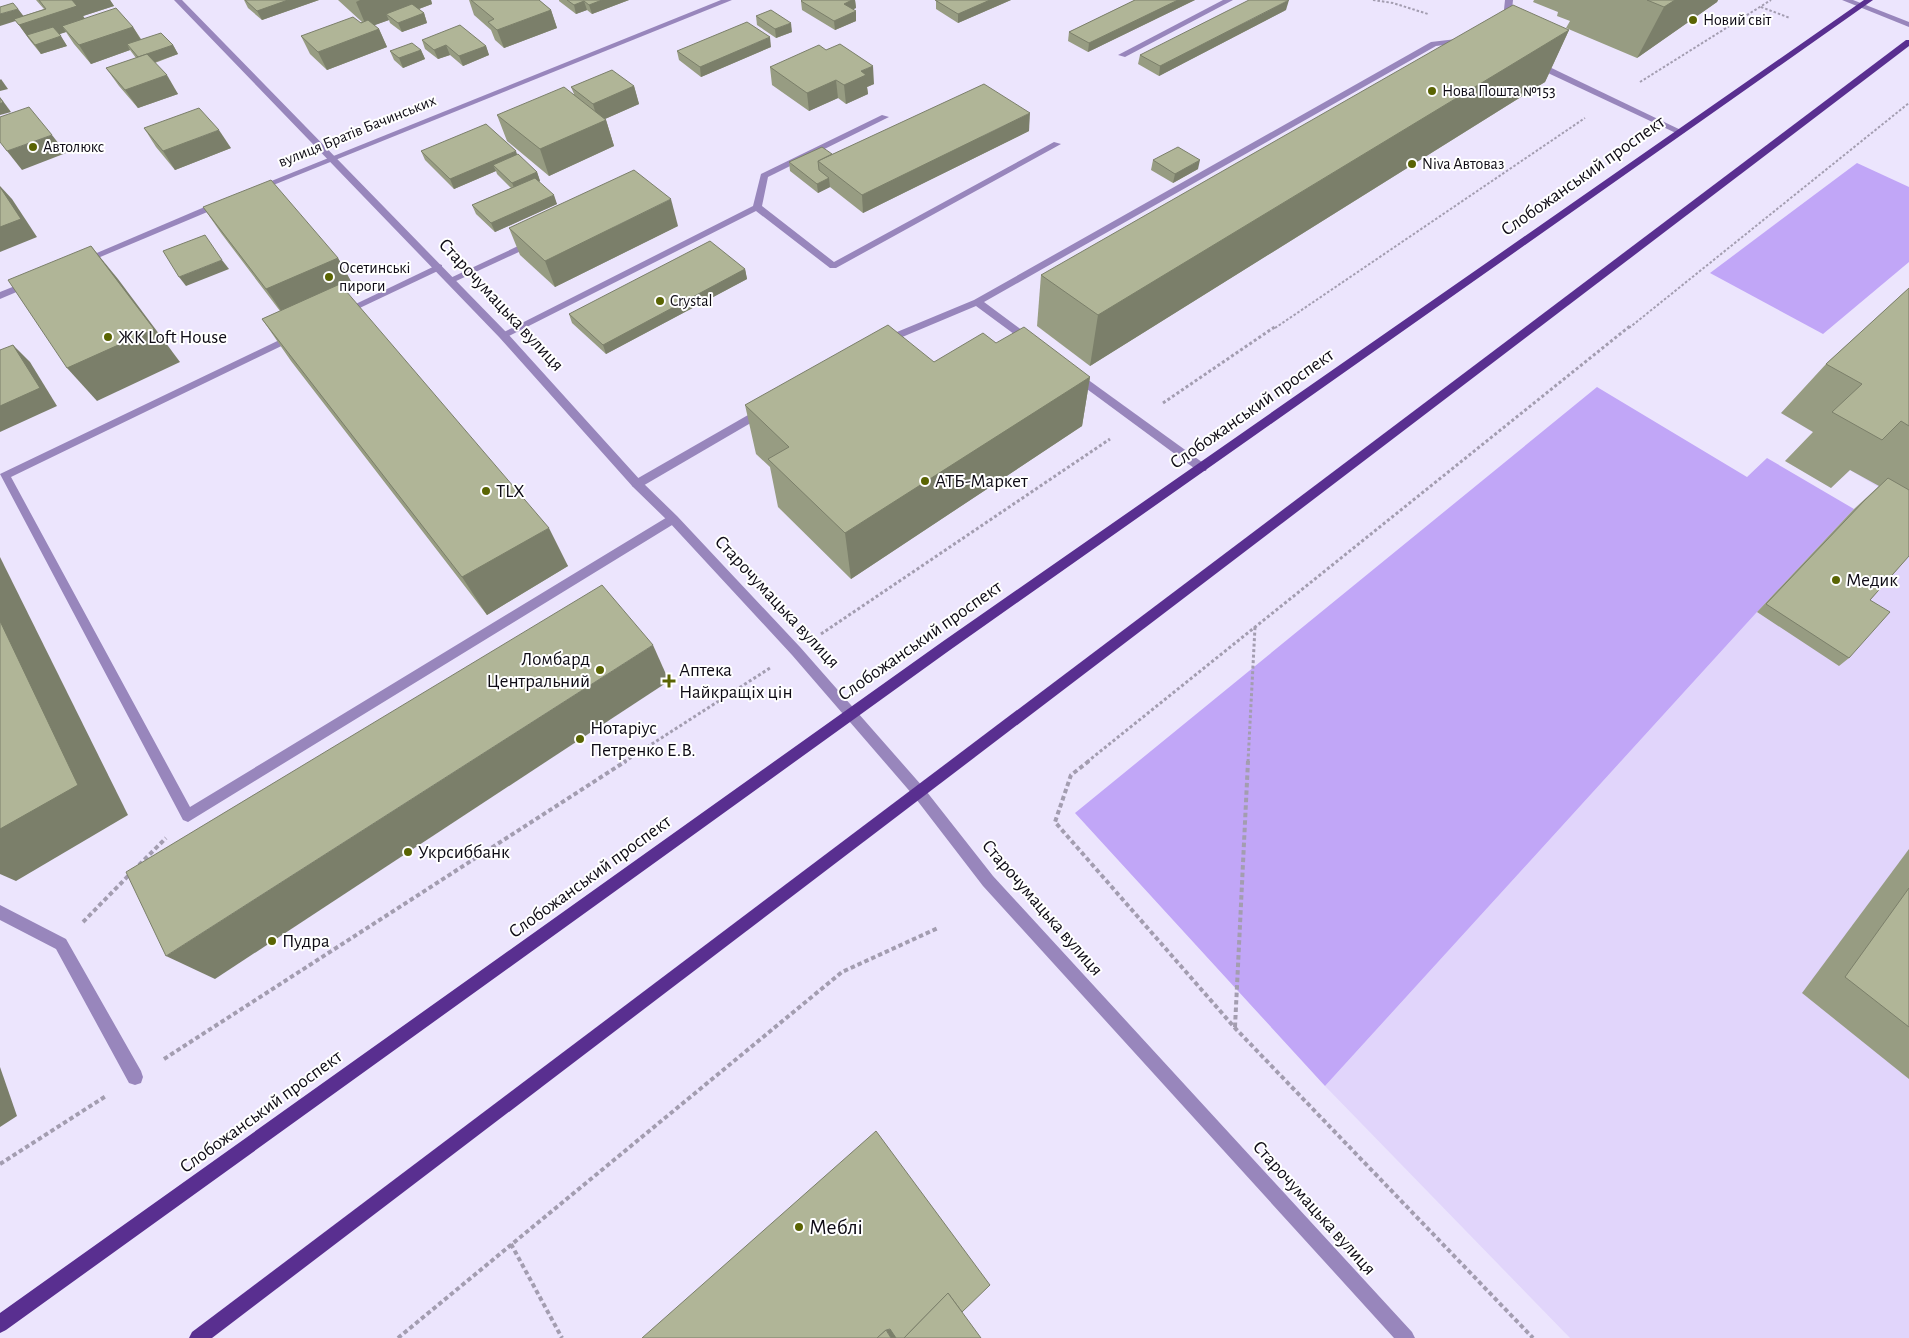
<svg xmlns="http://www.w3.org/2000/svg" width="1909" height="1338" viewBox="0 0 1909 1338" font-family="'Alegreya Sans',sans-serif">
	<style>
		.built { fill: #e1d5fb }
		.green { fill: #c1a6f7 }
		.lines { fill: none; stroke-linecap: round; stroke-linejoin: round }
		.path-far2 { stroke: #a39db0; stroke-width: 2; stroke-dasharray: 2.5 2; stroke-linecap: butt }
		.path-far1 { stroke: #a39db0; stroke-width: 3; stroke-dasharray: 3 2.5; stroke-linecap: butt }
		.path { stroke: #a39db0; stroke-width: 4; stroke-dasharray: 4.5 3; stroke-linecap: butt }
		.service { fill: #9886bc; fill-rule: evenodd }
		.minor { fill: #9886bc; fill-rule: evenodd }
		.tertiary { fill: #9886bc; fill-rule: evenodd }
		.primary { fill: #592f90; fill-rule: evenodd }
		.wall { fill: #979c82 }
		.shaded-wall { fill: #7b7f6a }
		.building { fill: #b0b597; stroke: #7b7f6a }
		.poi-dot { fill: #5a6403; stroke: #fff; stroke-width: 2 }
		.labels { text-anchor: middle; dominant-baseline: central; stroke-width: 4; stroke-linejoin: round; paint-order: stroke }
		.far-poi-label { font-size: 16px; fill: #0e0b15; stroke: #fff; text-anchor: start }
		.far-street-label { font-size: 16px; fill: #0e0b15; stroke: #fff }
		.street-label { font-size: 19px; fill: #0e0b15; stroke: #fff }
		.poi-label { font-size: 19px; fill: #0e0b15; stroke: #fff; text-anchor: start }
		.near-poi-label { font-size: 22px; fill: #0e0b15; stroke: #fff; text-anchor: start }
	</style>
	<rect width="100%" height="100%" fill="#ece5fd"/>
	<path class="built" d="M1909 296V1338H1570L1325 1086 1757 612 1878 487 1850 470 1831 488 1785 461 1814 433 1781 413Z"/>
	<g class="green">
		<path d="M1857 163 1909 187V262L1823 334 1710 273Z"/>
		<path d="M1597 387 1747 477 1767 458 1854 509 1757 612 1325 1086 1075 813Z"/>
	</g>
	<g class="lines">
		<g class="path-far2">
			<path d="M1373 0 1393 3 1428 14"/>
			<path d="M1761 7 1790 18"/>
			<path d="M1640 82 1771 0"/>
			<path d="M1275 328 1585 118"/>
			<path d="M1629 328 1909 103"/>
		</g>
		<g class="path-far1">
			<path d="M1163 403 1276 326"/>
			<path d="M821 634 1110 439"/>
			<path d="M624 762 770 668"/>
			<path d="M1087 762 1630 326"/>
			<path d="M1248 762 1255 627"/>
		</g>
		<g class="path">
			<path d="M1089 761 1071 775 1055 822 1235 1028 1533 1338"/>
			<path d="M139 865 166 838"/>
			<path d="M83 922 131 873"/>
			<path d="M1235 1027 1248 761"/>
			<path d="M164 1059 626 761"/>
			<path d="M0 1164 106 1096"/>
			<path d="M511 1244 562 1338"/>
			<path d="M398 1338 842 972 938 928"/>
		</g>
		<g class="service">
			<path d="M1223 0H1233L1125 57 1118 55Z"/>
			<path d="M1505 0H1513L1511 20 1505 23 1501 21 1503 19Z"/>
			<path d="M1465 38 1469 40 1468 42 1436 46 984 302 1034 339V343H1026L976 306 888 343H880L879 341 880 339 974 300 1431 42Z"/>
			<path d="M1533 62H1539L1685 132 1678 134 1533 66Z"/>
			<path d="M882 115 889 117 768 177 762 206 834 262 1054 142 1061 144 836 268H830L756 211 507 337 503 338 498 335 753 206 761 174Z"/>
			<path d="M531 240 536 243 534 245 454 282 451 283 446 280Z"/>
			<path d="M439 264 442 265V269L347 314H341L339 312Z"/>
			<path d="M294 333 298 334V338L11 477 190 807 669 516 673 515 679 519 677 522 188 822 183 820 0 474Z"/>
			<path d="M1076 371 1206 465 1207 468 1206 471H1198L1072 378 1071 375 1072 372Z"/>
			<path d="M762 407 766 408 767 411 766 414 641 487H633L631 484 633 481Z"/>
			<path d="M0 905 66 939 141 1071 143 1077 141 1083 135 1085 129 1083 56 949 0 920Z"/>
		</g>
		<g class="minor">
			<path d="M721 0H732L261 190H255L254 188Z"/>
			<path d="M221 200 224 201V205L86 263H80L78 261Z"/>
			<path d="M30 280 33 281V285L0 299V292Z"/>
		</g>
		<g class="tertiary">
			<path d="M174 0H182L507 333 641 481 677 516 800 647 923 787 993 876 1412 1332 1415 1338H1394L983 886 913 795 792 655 669 522 633 487 499 337Z"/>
			<path d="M1842 0H1853L1909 22V27Z"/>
		</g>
		<g class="primary">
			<path d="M1864 0H1873L950 650 6 1330 0 1333V1313L942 642Z"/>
			<path d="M1906 40H1909V46L212 1338H189L192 1332Z"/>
		</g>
	</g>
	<g class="wall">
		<path d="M36 0H110L114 6 83 16 85 19 133 27 141 39 173 45 178 54 155 63 178 94 138 108 119 86 106 68 136 58 130 50 91 64 74 44 66 32 59 34 67 46 41 54 32 43 16 21 18 9 23 16 44 9Z"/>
		<path d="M244 0H319L262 20 248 8Z"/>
		<path d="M338 0H431L432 4 419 9 424 13 427 23 402 32 390 23 389 20 374 25 379 29 387 47 327 70 310 54 301 36 362 22Z"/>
		<path d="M469 0H539L551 10 557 28 504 48 495 40 491 30 474 15Z"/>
		<path d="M559 0H629L592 14 587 10 576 14 559 1Z"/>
		<path d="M802 0H855L856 8 853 9 856 21 835 30 802 10 801 1Z"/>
		<path d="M936 0H1011L958 23 936 9Z"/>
		<path d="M1135 0H1195L1088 52 1068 41 1069 32Z"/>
		<path d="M1534 0H1718L1717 2 1637 58 1566 28 1570 21 1557 16 1558 12 1533 2Z"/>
		<path d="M1286 10 1159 76 1138 64 1140 55Z"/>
		<path d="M756 16 792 32 776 38 757 25Z"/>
		<path d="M1569 30 1545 82 1090 366 1037 326 1041 275Z"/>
		<path d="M422 40 486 46 489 55 463 66 450 55 438 59 425 49Z"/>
		<path d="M771 47 701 77 679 60 677 51Z"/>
		<path d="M421 50 425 59 403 68 394 60 390 51Z"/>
		<path d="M826 50 874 84 867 87 868 94 846 104 838 98 809 111 772 85 770 67Z"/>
		<path d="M634 86 639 104 605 119 606 120 614 146 549 176 507 141 497 115 574 94 571 87Z"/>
		<path d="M144 128 231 148 175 170 156 147Z"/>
		<path d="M1029 131 863 213 830 187 818 193 790 171 789 162 832 154Z"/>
		<path d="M421 151 517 155 537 172 540 181 539 182 557 204 495 232 476 214 472 205 511 188 497 174 496 171 454 189 425 160Z"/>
		<path d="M1153 160 1198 169 1173 183 1151 170Z"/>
		<path d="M203 207 338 258 353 285 344 289 568 566 487 615 291 361 262 319 280 311 221 233Z"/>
		<path d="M678 226 555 287 520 255 509 228Z"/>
		<path d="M745 269 747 279 606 354 572 323 569 314Z"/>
		<path d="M1909 288V556L1870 600 1849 658 1839 666 1757 612 1854 509 1879 486 1850 470 1831 488 1785 461 1813 432 1781 413 1826 364Z"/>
		<path d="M996 343 1090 377 1082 426 851 579 778 507 770 467 756 454 745 405 934 362Z"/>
		<path d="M1909 849V1079L1802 993Z"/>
	</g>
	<g class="shaded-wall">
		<path d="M71 0H110L114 6 83 16 89 24 62 26 66 32 33 43 27 35 32 43 19 25Z"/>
		<path d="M288 0H319L262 20 257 11Z"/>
		<path d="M360 0H431L432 4 392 19 386 14 389 20 367 28 356 2Z"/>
		<path d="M602 0H629L592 14 589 5Z"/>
		<path d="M852 0H855L856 8 845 13 844 4Z"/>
		<path d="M990 0H1011L958 23V14Z"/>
		<path d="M1178 0H1195L1088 52 1089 43Z"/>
		<path d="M1289 0 1286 10 1159 76 1160 66Z"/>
		<path d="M1675 0H1718L1717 2 1637 58 1664 7Z"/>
		<path d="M584 1 587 10 576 14 574 5Z"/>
		<path d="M18 9 25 18 0 26V14Z"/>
		<path d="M551 10 557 28 504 48 497 30Z"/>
		<path d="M856 11V21L835 30 834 21Z"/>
		<path d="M424 13 427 23 402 32 398 23Z"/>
		<path d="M791 23 792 32 776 38 775 29Z"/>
		<path d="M133 27 144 45 127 44 130 50 91 64 79 45Z"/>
		<path d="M379 29 387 47 327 70 318 52Z"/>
		<path d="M1569 30 1545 82 1090 366 1098 315Z"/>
		<path d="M61 36 67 46 41 54 35 45Z"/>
		<path d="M770 37 771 47 701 77 700 67Z"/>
		<path d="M173 45 178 54 144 66 138 57Z"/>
		<path d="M446 45 450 55 438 59 434 50Z"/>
		<path d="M486 46 489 55 463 66 459 56Z"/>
		<path d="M421 50 425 59 403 68 399 58Z"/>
		<path d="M873 66 874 84 867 87 868 94 846 104 844 85 861 71Z"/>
		<path d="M167 75 178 94 138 108 125 90Z"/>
		<path d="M1 79 8 89 0 91V80Z"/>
		<path d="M836 80 838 98 809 111 807 93Z"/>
		<path d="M634 86 639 104 598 122 593 104Z"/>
		<path d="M0 97 11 112 0 115Z"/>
		<path d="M1030 113 1029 131 863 213 862 195Z"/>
		<path d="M606 120 614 146 549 176 540 149Z"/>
		<path d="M219 130 231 148 175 170 163 151Z"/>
		<path d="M52 135 66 153 22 170 7 151Z"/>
		<path d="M516 151 519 160 493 165 496 171 454 189 450 179Z"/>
		<path d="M1200 160 1198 169 1173 183 1175 174Z"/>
		<path d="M537 172 540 181 516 192 512 183Z"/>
		<path d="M829 178 830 187 818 193 817 184Z"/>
		<path d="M0 186 12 199 37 237 0 252Z"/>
		<path d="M554 195 557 204 495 232 491 223Z"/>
		<path d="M671 199 678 226 555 287 545 261Z"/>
		<path d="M91 246 118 279 180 362 97 401 67 368Z"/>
		<path d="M338 258 353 285 284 315 266 289Z"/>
		<path d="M222 260 229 269 186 286 179 277Z"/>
		<path d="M745 269 747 279 606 354 603 345Z"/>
		<path d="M13 345 30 362 57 406 0 432V406Z"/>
		<path d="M1090 377 1082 426 851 579 845 533Z"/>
		<path d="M549 528 568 566 487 615 462 577Z"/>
		<path d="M0 557 128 815 16 881 0 874Z"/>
		<path d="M653 645 669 681 215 979 166 956Z"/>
		<path d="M0 1067 17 1116 0 1127Z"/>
		<path d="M891 1329 897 1338H891L886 1330Z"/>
	</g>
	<g class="building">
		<path d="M39 0H72L77 6 19 25 14 19 46 9Z"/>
		<path d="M245 0H288L257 11Z"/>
		<path d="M471 0H539L551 10 497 30 488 22 494 19Z"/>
		<path d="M567 0H602L589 5 584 1 574 5Z"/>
		<path d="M802 0H852L844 4 856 11 834 21 801 1Z"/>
		<path d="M935 0H990L958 14Z"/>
		<path d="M1135 0H1178L1089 43 1069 32Z"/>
		<path d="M1249 0H1289L1160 66 1140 55Z"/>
		<path d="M1647 0H1675L1664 7Z"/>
		<path d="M13 3 18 9 0 14V7Z"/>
		<path d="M412 4 424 13 398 23 386 14Z"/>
		<path d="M1513 5 1569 30 1098 315 1041 275Z"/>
		<path d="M116 8 133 27 79 45 62 26Z"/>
		<path d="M771 10 791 23 775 29 756 16Z"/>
		<path d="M353 17 361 23 368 20 379 29 318 52 301 36Z"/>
		<path d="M747 22 770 37 700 67 677 51Z"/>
		<path d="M460 25 486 46 459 56 446 45 434 50 422 40Z"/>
		<path d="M53 27 61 36 35 45 27 35Z"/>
		<path d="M161 33 173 45 138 57 127 44Z"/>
		<path d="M412 43 421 50 399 58 390 51Z"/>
		<path d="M840 44 873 66 861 71 866 75 844 85 836 80 807 93 770 67 819 45 826 50Z"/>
		<path d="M147 54 167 75 125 90 106 68Z"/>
		<path d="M612 70 634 86 593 104 571 87Z"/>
		<path d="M984 84 1030 113 862 195 818 161Z"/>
		<path d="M564 87 606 120 540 149 497 115Z"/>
		<path d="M0 98 3 102 0 104Z"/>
		<path d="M29 107 52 135 7 151 0 142V117Z"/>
		<path d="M199 108 219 130 163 151 144 128Z"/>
		<path d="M486 124 516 151 450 179 421 151Z"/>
		<path d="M822 147 832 154 818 161 819 170 829 178 817 184 789 162Z"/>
		<path d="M1178 147 1200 160 1175 174 1153 160Z"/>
		<path d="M518 154 537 172 512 183 493 165Z"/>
		<path d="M634 170 671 199 545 261 509 228Z"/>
		<path d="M535 178 554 195 491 223 472 205Z"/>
		<path d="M271 180 338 258 266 289 203 207Z"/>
		<path d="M0 187 21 219 0 227Z"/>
		<path d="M205 235 222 260 179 277 163 251Z"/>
		<path d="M710 241 745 269 603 345 569 314Z"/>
		<path d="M91 246 154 329 67 368 8 280Z"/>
		<path d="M340 284 549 528 462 577 262 319Z"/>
		<path d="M1909 288V426L1901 421 1882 440 1832 412 1862 384 1826 364Z"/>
		<path d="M888 325 934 362 983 333 996 343 1024 327 1090 377 845 533 768 459 789 447 745 405Z"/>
		<path d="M13 345 40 388 0 406V350Z"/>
		<path d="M1888 478 1909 490V556L1870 600 1890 612 1849 658 1766 604 1864 501Z"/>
		<path d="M602 585 653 645 166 956 126 872Z"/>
		<path d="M0 621 78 785 0 829Z"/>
		<path d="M1909 888V1027L1845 977Z"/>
		<path d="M876 1131 990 1285 962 1312 948 1293 904 1338H896L890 1329 886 1330 877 1338H642Z"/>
		<path d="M948 1293 981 1338H904Z"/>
		<path d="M886 1330 891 1338H877Z"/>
	</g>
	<g class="poi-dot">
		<circle cx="1693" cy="20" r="5"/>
		<circle cx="1432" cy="91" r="5"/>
		<circle cx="33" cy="147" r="5"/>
		<circle cx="1412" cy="164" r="5"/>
		<circle cx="329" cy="277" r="5"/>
		<circle cx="660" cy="301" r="5"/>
		<circle cx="108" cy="337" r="5"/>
		<circle cx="925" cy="481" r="5"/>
		<circle cx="486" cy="491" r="5"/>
		<circle cx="1836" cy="580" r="5"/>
		<circle cx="600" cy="670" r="5"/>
		<path d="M666.5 673.5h5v5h5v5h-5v5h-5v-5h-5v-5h5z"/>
		<circle cx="580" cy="739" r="5"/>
		<circle cx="408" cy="852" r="5"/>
		<circle cx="272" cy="941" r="5"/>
		<circle cx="799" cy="1227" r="5"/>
	</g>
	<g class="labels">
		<g class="far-poi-label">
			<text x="1703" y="20">Новий світ</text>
			<text x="1442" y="91">Нова Пошта №153</text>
			<text x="43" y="147">Автолюкс</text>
			<text x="1422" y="164">Niva Автоваз</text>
			<text x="339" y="268">Осетинські<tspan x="339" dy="18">пироги</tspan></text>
			<text x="670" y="301">Crystal</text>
		</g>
		<g class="far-street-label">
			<text transform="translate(357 131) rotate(-22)">вулиця Братів Бачинських</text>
		</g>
		<g class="street-label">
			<text transform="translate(1583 176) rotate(-35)">Слобожанський проспект</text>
			<text transform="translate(501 305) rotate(47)">Старочумацька вулиця</text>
			<text transform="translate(1252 409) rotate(-35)">Слобожанський проспект</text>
			<text transform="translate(777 602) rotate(47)">Старочумацька вулиця</text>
			<text transform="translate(920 641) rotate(-35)">Слобожанський проспект</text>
			<text transform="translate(590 877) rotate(-36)">Слобожанський проспект</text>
			<text transform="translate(1042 908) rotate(49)">Старочумацька вулиця</text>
			<text transform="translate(261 1112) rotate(-36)">Слобожанський проспект</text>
			<text transform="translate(1314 1208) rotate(48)">Старочумацька вулиця</text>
		</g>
		<g class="poi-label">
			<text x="118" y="337">ЖК Loft House</text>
			<text x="935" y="481">АТБ-Маркет</text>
			<text x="496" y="491">TLX</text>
			<text x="1846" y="580">Медик</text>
			<text x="590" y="659" text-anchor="end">Ломбард<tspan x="590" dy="22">Центральний</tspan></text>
			<text x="679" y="670">Аптека<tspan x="679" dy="22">Найкращiх цiн</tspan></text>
			<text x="590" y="728">Нотаріус<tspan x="590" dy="22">Петренко Е.В.</tspan></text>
			<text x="418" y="852">Укрсиббанк</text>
			<text x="282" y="941">Пудра</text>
		</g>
		<g class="near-poi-label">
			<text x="809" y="1227">Меблі</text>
		</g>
	</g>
</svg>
